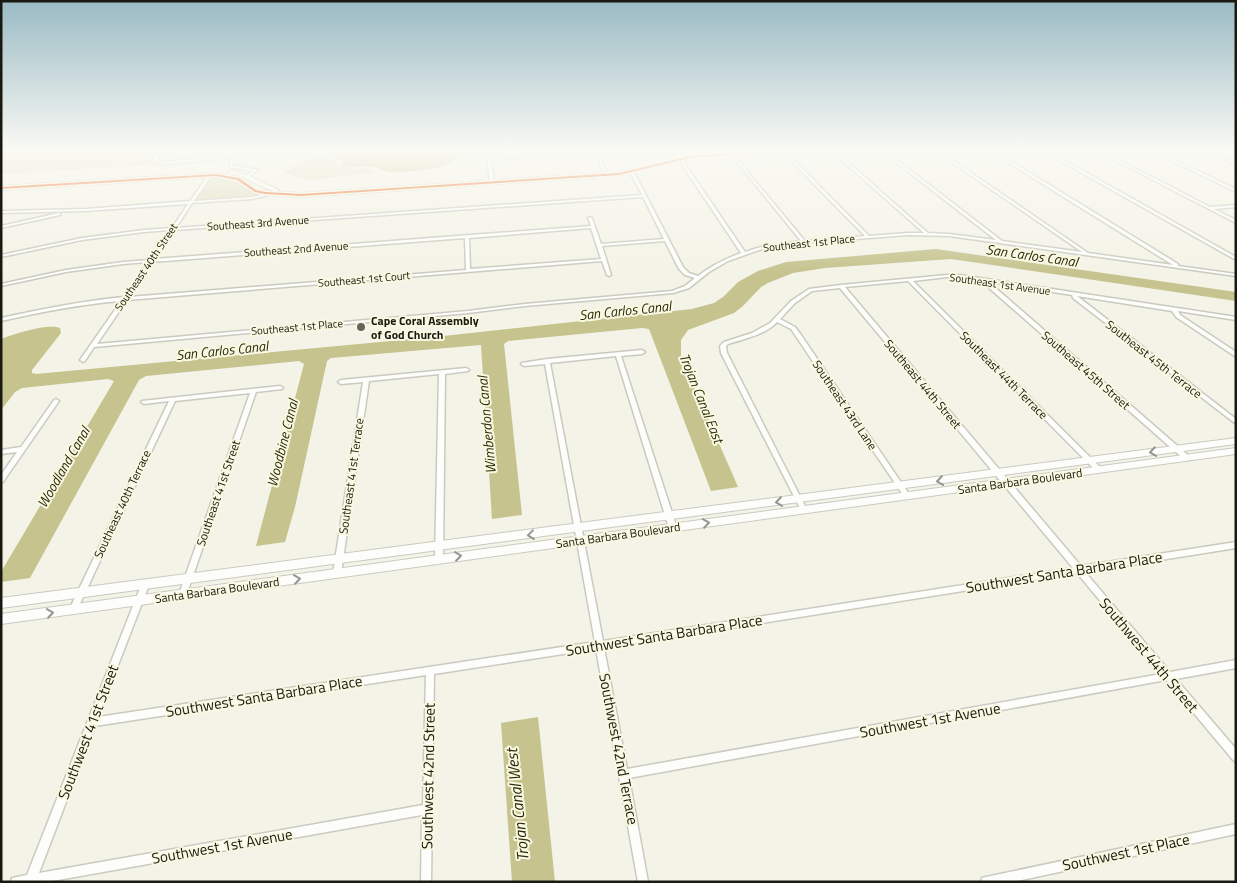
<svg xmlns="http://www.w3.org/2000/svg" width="1237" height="883" viewBox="0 0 1237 883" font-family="'Titillium Web',sans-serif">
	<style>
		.green { fill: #dcdbbc }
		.water { fill: #c6c38f }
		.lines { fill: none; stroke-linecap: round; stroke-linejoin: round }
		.street-casing { stroke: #cacac0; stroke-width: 3 }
		.secondary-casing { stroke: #cacac0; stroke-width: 2 }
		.primary-casing { stroke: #b5b4a1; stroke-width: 2 }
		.street { fill: #fdfdfb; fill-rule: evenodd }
		.secondary { fill: #fdfdfb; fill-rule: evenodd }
		.primary { fill: #f0f0e6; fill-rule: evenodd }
		.cycleway-casing { stroke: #f9f8e1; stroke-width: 3 }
		.cycleway { fill: #e8590c; fill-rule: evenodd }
		.oneway { stroke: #969691 }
		.poi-dot { fill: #65655b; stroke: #f9f8e1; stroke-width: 2 }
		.labels { text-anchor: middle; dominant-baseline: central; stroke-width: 4; stroke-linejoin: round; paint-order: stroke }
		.far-street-label { font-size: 11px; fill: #191910; stroke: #f9f8e1 }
		.poi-label { font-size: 12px; font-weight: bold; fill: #191910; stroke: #f9f8e1; text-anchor: start }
		.street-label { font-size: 12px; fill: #191910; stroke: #f9f8e1 }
		.water-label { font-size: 14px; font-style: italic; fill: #2c2a0a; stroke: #f9f8e1 }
		.near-street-label { font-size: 15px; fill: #191910; stroke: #f9f8e1 }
		.near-water-label { font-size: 16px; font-style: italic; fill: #2c2a0a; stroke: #f9f8e1 }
	</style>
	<rect width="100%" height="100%" fill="#f3f3e7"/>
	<g class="green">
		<path d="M1 150H157L152 161 167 164 1 174Z"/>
		<path d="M332 150H342L336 152 331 157 336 159 340 167 371 169 377 172 310 180 284 173 299 162 317 157Z"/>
		<path d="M211 176 230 177 240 182 253 191 266 195 192 202Z"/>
	</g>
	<g class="water">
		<path d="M344 150H390L412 153 444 151H454L458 154C454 171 405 172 390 172 383 171 380 168 373 167 363 166 351 167 343 167L341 159 333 157 336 153Z"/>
		<path d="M936 249 1236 292V301L951 259 825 268 793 273 768 283 761 287 743 306 734 313 688 330 681 340V356L738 487 711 491 649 329 642 328 508 341 504 344 522 515 492 519 481 345 331 358 327 361 295 507 285 542 256 546 304 364 299 361 146 376 139 380 30 578 1 582V572L114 381 108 379 22 388 15 392 1 410V339C15 334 47 323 60 328L61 333 32 370V373L36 374 434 337 692 309 714 303 723 297 738 282 758 271 786 262Z"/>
		<path d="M538 717 555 882H512L501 723Z"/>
	</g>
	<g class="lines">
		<defs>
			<g id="street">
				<path d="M157 150H161L162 153 158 158 159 160 163 162 233 156C236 151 242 150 247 150L237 155 232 165 258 170 249 177H247V175L253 171 229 167 232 158 163 164 155 161 154 158 158 153Z"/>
				<path d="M594 150H598L606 173 603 172 596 153 491 160 494 182 492 183 490 182 487 159 488 152 491 153V158L595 151Z"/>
				<path d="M782 150H784L869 236 908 233H924L830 150H834L928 233 949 234 996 240 880 150H884L1002 241 1082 252 934 150H938L1088 253 1173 265 988 150H993L1178 264V266L1236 274V276L949 236 908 235 804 243 762 249 728 261 709 272 689 288 673 293 525 306 468 313 94 347 85 361 83 362 80 360 121 301C81 304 41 312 1 321V318C42 309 82 301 124 297L148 262 123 264 66 272 1 286V284L66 270 123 262 150 260 170 230 144 232 82 240 1 257V255L82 238 144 230 172 228 188 204 86 211 1 213V211L86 209 190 201 209 174H210L212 175 194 201 252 197 270 193 272 194 252 199 192 203 176 228 642 195 630 172V169L632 168 634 169V172L683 267 689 273 698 276C711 266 725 259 741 253L678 159 679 158H681L745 252 761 247 801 241 731 155 730 154 732 153 805 241 865 236 782 152ZM643 197 664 239 601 244 592 218 590 217 588 218 591 226 154 259 174 230ZM591 228 601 259 470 269 469 238ZM465 238 466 270 129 297 152 262ZM665 241 679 269 685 275 695 278 685 286 672 291 525 304 468 311 97 344 127 300 602 261 607 275 609 276 611 275 602 246Z"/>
				<path d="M1041 150H1046L1236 257V260Z"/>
				<path d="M1095 150H1100L1210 207 1236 205V207L1214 209 1236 220V223Z"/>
				<path d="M1149 150H1154L1236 189V192Z"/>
				<path d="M59 213H60V215L1 228V226Z"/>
				<path d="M947 275H960L1236 317V320L1178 311 1180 315 1236 352V357L1176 317 1172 311 1077 296 1236 419V424L1073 298 1072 295 990 282 992 285 1189 456 1190 458 1189 460H1185L988 287 984 281 960 277H947L913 281 1101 468 1102 470 1099 472H1097L908 281 845 287 1081 566 1236 542V548L1085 572 1170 672 1236 660V668L1176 679 1236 749V762L1233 760 1166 680 629 778 648 882H638L596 649 434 674 431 882H421L422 815 47 882H11L12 878 27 875 142 583 145 582 148 583 149 585 98 717 595 642 545 364 524 366 521 364 522 363 547 359 642 350 645 352 642 354 621 356 677 528 676 530H670L669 528 616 356 550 363 603 641 1073 568 840 288 812 291 795 303 780 319 795 327 801 335 909 494 910 496 909 498H905L791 329 777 322C765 335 744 339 728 344L726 346 727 353 807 510 806 512H802L721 353 720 346 724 342 752 333 770 323 791 301 809 289 841 285ZM1077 573 1161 674 627 769 604 648ZM426 675 423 805 39 873 95 726Z"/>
				<path d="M466 368 468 369 469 370 468 371 445 374 443 559 442 561 439 562 436 561 435 559 439 374 369 381 341 573 340 575 337 576 334 575 333 573 363 382 341 384 338 382 341 380Z"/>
				<path d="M280 386 282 387 283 388 282 389 256 392 186 596 183 597 180 596 179 594 250 393 175 401 77 610 76 612 73 613 70 612 69 610 169 401 144 404 141 402 142 401Z"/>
				<path d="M56 399 59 401 3 482H1V475L17 452 1 454V450L21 447 54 400Z"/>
				<path d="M1236 824V834L1012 882H981L982 878 986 877Z"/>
			</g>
			<g id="secondary">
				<path d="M778 150H804L802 151 690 158 619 176 301 197 265 195 255 193 236 180 216 177 1 190V186L216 173 240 178 257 190 301 193 619 172 690 156Z"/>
				<path d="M231 171 245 174 279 190 276 192C260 187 246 177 229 173V172Z"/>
				<path d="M1236 438V444L1 608V598Z"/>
				<path d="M1236 448V454L1 624V614Z"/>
			</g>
			<path id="primary" d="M1202 150H1210L1236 162V166Z"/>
		</defs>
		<use href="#street" class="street-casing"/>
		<use href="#secondary" class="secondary-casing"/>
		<use href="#primary" class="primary-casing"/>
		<use href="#street" class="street"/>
		<use href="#secondary" class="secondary"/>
		<use href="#primary" class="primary"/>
		<defs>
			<path id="cycleway" d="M784 150H804L690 158 619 175 301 196 265 194 255 192 237 180 216 176 1 189V187L216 174 239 178 256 190 265 192 301 194 619 173 690 156Z"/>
		</defs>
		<use href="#cycleway" class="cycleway-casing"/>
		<use href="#cycleway" class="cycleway"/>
	</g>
	<defs><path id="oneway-chevron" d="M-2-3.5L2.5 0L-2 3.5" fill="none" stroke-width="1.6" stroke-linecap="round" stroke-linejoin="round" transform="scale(1.25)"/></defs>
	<g class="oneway">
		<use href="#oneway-chevron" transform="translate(1153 452) rotate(172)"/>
		<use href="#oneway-chevron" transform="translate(940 481) rotate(172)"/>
		<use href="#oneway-chevron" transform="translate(779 502) rotate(172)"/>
		<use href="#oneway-chevron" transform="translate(706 523) rotate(-8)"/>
		<use href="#oneway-chevron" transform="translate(531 535) rotate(173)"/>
		<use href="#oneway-chevron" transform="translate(458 556) rotate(-8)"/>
		<use href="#oneway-chevron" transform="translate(297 579) rotate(-8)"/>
		<use href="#oneway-chevron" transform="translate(50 613) rotate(-8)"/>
	</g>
	<linearGradient id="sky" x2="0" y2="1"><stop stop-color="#9abac4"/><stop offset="0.55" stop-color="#fafaf4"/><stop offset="1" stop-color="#fafaf4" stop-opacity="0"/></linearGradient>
	<rect width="1237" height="274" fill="url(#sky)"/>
	<circle class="poi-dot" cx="361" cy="327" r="5"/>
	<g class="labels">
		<g class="far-street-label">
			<text transform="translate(258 223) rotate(-4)">Southeast 3rd Avenue</text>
			<text transform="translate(809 243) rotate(-6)">Southeast 1st Place</text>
			<text transform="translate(296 249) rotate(-4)">Southeast 2nd Avenue</text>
			<text transform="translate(146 267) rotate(-56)">Southeast 40th Street</text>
			<text transform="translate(364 279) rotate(-5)">Southeast 1st Court</text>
			<text transform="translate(1000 284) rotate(8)">Southeast 1st Avenue</text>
			<text transform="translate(297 327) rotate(-5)">Southeast 1st Place</text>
		</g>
		<g class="poi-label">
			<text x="371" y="320">Cape Coral Assembly<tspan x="371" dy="14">of God Church</tspan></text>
		</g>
		<g class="street-label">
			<text transform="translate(1154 359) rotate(38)">Southeast 45th Terrace</text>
			<text transform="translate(1086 370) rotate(41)">Southeast 45th Street</text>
			<text transform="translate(1004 375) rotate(45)">Southeast 44th Terrace</text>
			<text transform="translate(923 384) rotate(50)">Southeast 44th Street</text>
			<text transform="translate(845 405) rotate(56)">Southeast 43rd Lane</text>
			<text transform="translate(351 476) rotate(-82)">Southeast 41st Terrace</text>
			<text transform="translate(1020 481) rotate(-8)">Santa Barbara Boulevard</text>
			<text transform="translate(218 493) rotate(-71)">Southeast 41st Street</text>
			<text transform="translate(122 504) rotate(-65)">Southeast 40th Terrace</text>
			<text transform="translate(618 535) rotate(-8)">Santa Barbara Boulevard</text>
			<text transform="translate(217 590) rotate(-8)">Santa Barbara Boulevard</text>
		</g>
		<g class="water-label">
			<text transform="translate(1032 255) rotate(8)">San Carlos Canal</text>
			<text transform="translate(625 310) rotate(-6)">San Carlos Canal</text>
			<text transform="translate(222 350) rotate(-6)">San Carlos Canal</text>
			<text transform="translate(702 398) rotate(68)">Trojan Canal East</text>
			<text transform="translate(486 425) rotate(-95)">Wimberdon Canal</text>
			<text transform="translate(282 443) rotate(-76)">Woodbine Canal</text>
			<text transform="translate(63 467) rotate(-60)">Woodland Canal</text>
		</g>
		<g class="near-street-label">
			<text transform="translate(1064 572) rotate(-9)">Southwest Santa Barbara Place</text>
			<text transform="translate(664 635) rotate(-9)">Southwest Santa Barbara Place</text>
			<text transform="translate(1149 655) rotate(50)">Southwest 44th Street</text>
			<text transform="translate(264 696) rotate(-9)">Southwest Santa Barbara Place</text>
			<text transform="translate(930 720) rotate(-10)">Southwest 1st Avenue</text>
			<text transform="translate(88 732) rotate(-69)">Southwest 41st Street</text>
			<text transform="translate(619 749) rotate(79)">Southwest 42nd Terrace</text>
			<text transform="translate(428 776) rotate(-89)">Southwest 42nd Street</text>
			<text transform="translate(222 846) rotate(-10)">Southwest 1st Avenue</text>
			<text transform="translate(1126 852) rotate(-12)">Southwest 1st Place</text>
		</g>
		<g class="near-water-label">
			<text transform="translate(517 805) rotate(-96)">Trojan Canal West</text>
		</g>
	</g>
	<rect width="1237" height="883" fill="none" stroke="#191910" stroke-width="5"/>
</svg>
